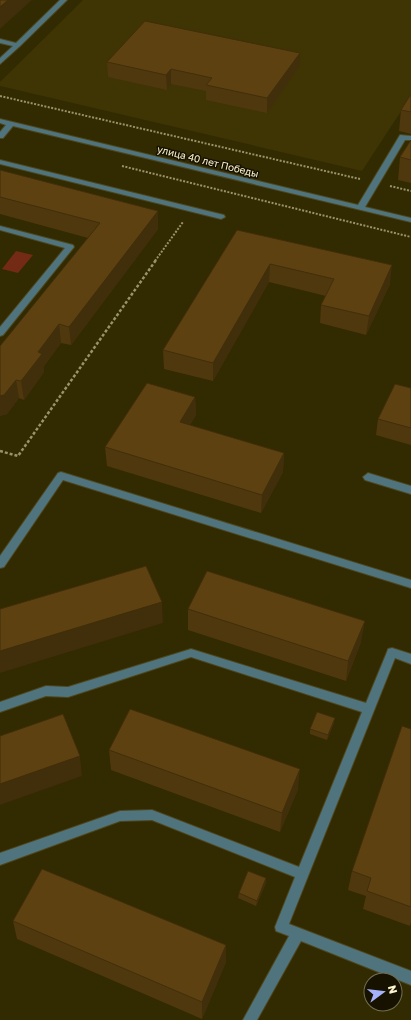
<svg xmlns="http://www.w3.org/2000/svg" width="411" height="1020" viewBox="0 0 411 1020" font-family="'Golos Text',sans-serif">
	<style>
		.built { fill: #3e3404 }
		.green { fill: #732b15 }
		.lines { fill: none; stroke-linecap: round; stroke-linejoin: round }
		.minor-casing { stroke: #4e461d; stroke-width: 2 }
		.path-far1 { stroke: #9a926a; stroke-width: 2; stroke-dasharray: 2 1.5; stroke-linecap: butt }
		.path { stroke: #9a926a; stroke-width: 2.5; stroke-dasharray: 3 2; stroke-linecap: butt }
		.minor { fill: #50747e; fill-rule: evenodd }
		.wall { fill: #50380e }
		.shaded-wall { fill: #412e0b }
		.building { fill: #5d4110; stroke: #412e0b }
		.labels { text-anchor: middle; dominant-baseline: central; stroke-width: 3; stroke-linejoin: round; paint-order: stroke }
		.far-street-label { font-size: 10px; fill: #fdf5d0; stroke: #171200 }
	</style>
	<rect width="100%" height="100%" fill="#322a00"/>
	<path class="built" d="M83 0H411V96L362 171 0 86V82Z"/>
	<path class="green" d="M16 251 33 255 18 273 2 269Z"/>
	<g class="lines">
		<defs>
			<g id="minor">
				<path d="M60 0H67L20 46 0 64V58L13 46 0 43V39L16 43Z"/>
				<path d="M0 119 358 205 400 135 411 136V140H405L365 207 411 218V222L13 126 3 138H0V132L6 125 0 123Z"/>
				<path d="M0 160 224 215 225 217 221 219 0 164Z"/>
				<path d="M0 226 73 245 74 247 3 335 0 336V327L65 248 0 230Z"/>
				<path d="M61 472 411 580V588L63 480 4 567 0 568V556L58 473Z"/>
				<path d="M368 473 411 486V494L365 480 363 477Z"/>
				<path d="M392 648 411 654V664L395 658 289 924 411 971V985L301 941 257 1020H243L289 936 276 931 275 927 295 877 152 820 120 821 0 865V853L120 811 152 810 299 867 362 712 191 657 68 697 46 696 0 712V702L46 686 68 687 191 649 366 703 387 652 388 649Z"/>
			</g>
		</defs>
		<use href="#minor" class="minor-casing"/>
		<g class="path-far1">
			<path d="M0 96 360 179"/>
			<path d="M122 166 411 237"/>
			<path d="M390 186 411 191"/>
			<path d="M155 261 183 222"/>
		</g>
		<path class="path" d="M0 451 18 456 156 260"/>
		<use href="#minor" class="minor"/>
	</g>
	<g class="wall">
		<path d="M107 62 299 67 267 113 206 100V91L171 84 167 90 108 77Z"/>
		<path d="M411 94V134L399 131 401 110Z"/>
		<path d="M411 140V183L398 180 400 157Z"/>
		<path d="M0 170 158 211V229L71 345 61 343 44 366V372L24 400 19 398 7 414 0 416V346L88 238 0 214Z"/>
		<path d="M237 230 390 284 366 335 320 323 321 305 326 296 269 282 213 381 164 369 163 350Z"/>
		<path d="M411 388V445L376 435 378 419Z"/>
		<path d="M195 397 196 415 190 425 284 453 283 472 261 513 107 466 105 447Z"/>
		<path d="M188 609 361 642 346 681 188 630Z"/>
		<path d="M334 723 327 740 310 734V729Z"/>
		<path d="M411 729V922L410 926 363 909 366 896 348 890 352 871Z"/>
		<path d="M109 750 298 789 280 832 111 770Z"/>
		<path d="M266 883 256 906 238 898 239 893Z"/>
		<path d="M13 921 226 945V962L202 1019 17 939Z"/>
	</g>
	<g class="shaded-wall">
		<path d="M8 0H32L0 29V7Z"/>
		<path d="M300 53 299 67 267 113V98Z"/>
		<path d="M171 69V84L167 90 166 75Z"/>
		<path d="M158 211V229L71 345 69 327Z"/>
		<path d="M270 264 269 282 213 381V363Z"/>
		<path d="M392 265 390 284 366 335 369 316Z"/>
		<path d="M59 324 61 343 44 366V372L24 400 21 381 38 352Z"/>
		<path d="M16 380 19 398 7 414 0 416V396Z"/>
		<path d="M195 397 196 415 180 441V422Z"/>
		<path d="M284 453 283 472 261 513 262 495Z"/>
		<path d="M162 602 163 623 0 673V651Z"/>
		<path d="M365 621 361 642 346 681 348 661Z"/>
		<path d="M335 718 334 723 327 740 328 735Z"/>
		<path d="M80 756 82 776 0 805V784Z"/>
		<path d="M300 769 298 789 280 832 282 813Z"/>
		<path d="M266 878V883L256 906 257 901Z"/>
		<path d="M226 945V962L202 1019V1002Z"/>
	</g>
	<g class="building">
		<path d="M0 0H8L0 7Z"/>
		<path d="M145 21 300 53 267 98 206 85 212 78 171 69 166 75 107 62Z"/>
		<path d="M411 94V112L401 110Z"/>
		<path d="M411 140V160L400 157Z"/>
		<path d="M0 170 158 211 69 327 59 324 38 352 42 354 21 381 16 380 4 395 0 396V346L100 223 0 197Z"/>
		<path d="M237 230 392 265 369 316 321 305 334 279 270 264 213 363 163 350Z"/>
		<path d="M147 383 195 397 180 422 284 453 262 495 105 447Z"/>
		<path d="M395 384 411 388V428L378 419Z"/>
		<path d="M146 566 162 602 0 651V609Z"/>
		<path d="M207 571 365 621 348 661 188 609Z"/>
		<path d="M130 709 300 769 282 813 109 750Z"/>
		<path d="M317 712 335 718 328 735 310 729Z"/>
		<path d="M63 714 80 756 0 784V736Z"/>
		<path d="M402 726 411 729V907L367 891 371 878 352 871Z"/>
		<path d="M42 869 226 945 202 1002 13 921Z"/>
		<path d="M248 871 266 878 257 901 239 893Z"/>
	</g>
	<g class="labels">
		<g class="far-street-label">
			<text transform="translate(208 161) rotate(14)">улица 40 лет Победы</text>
		</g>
	</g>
	<g transform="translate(383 992) rotate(75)"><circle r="19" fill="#171200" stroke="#736d53"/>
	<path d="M0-3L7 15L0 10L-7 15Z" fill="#a6b1fc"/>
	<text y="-6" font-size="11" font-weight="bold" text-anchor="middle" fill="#fdf5d0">N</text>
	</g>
</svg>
